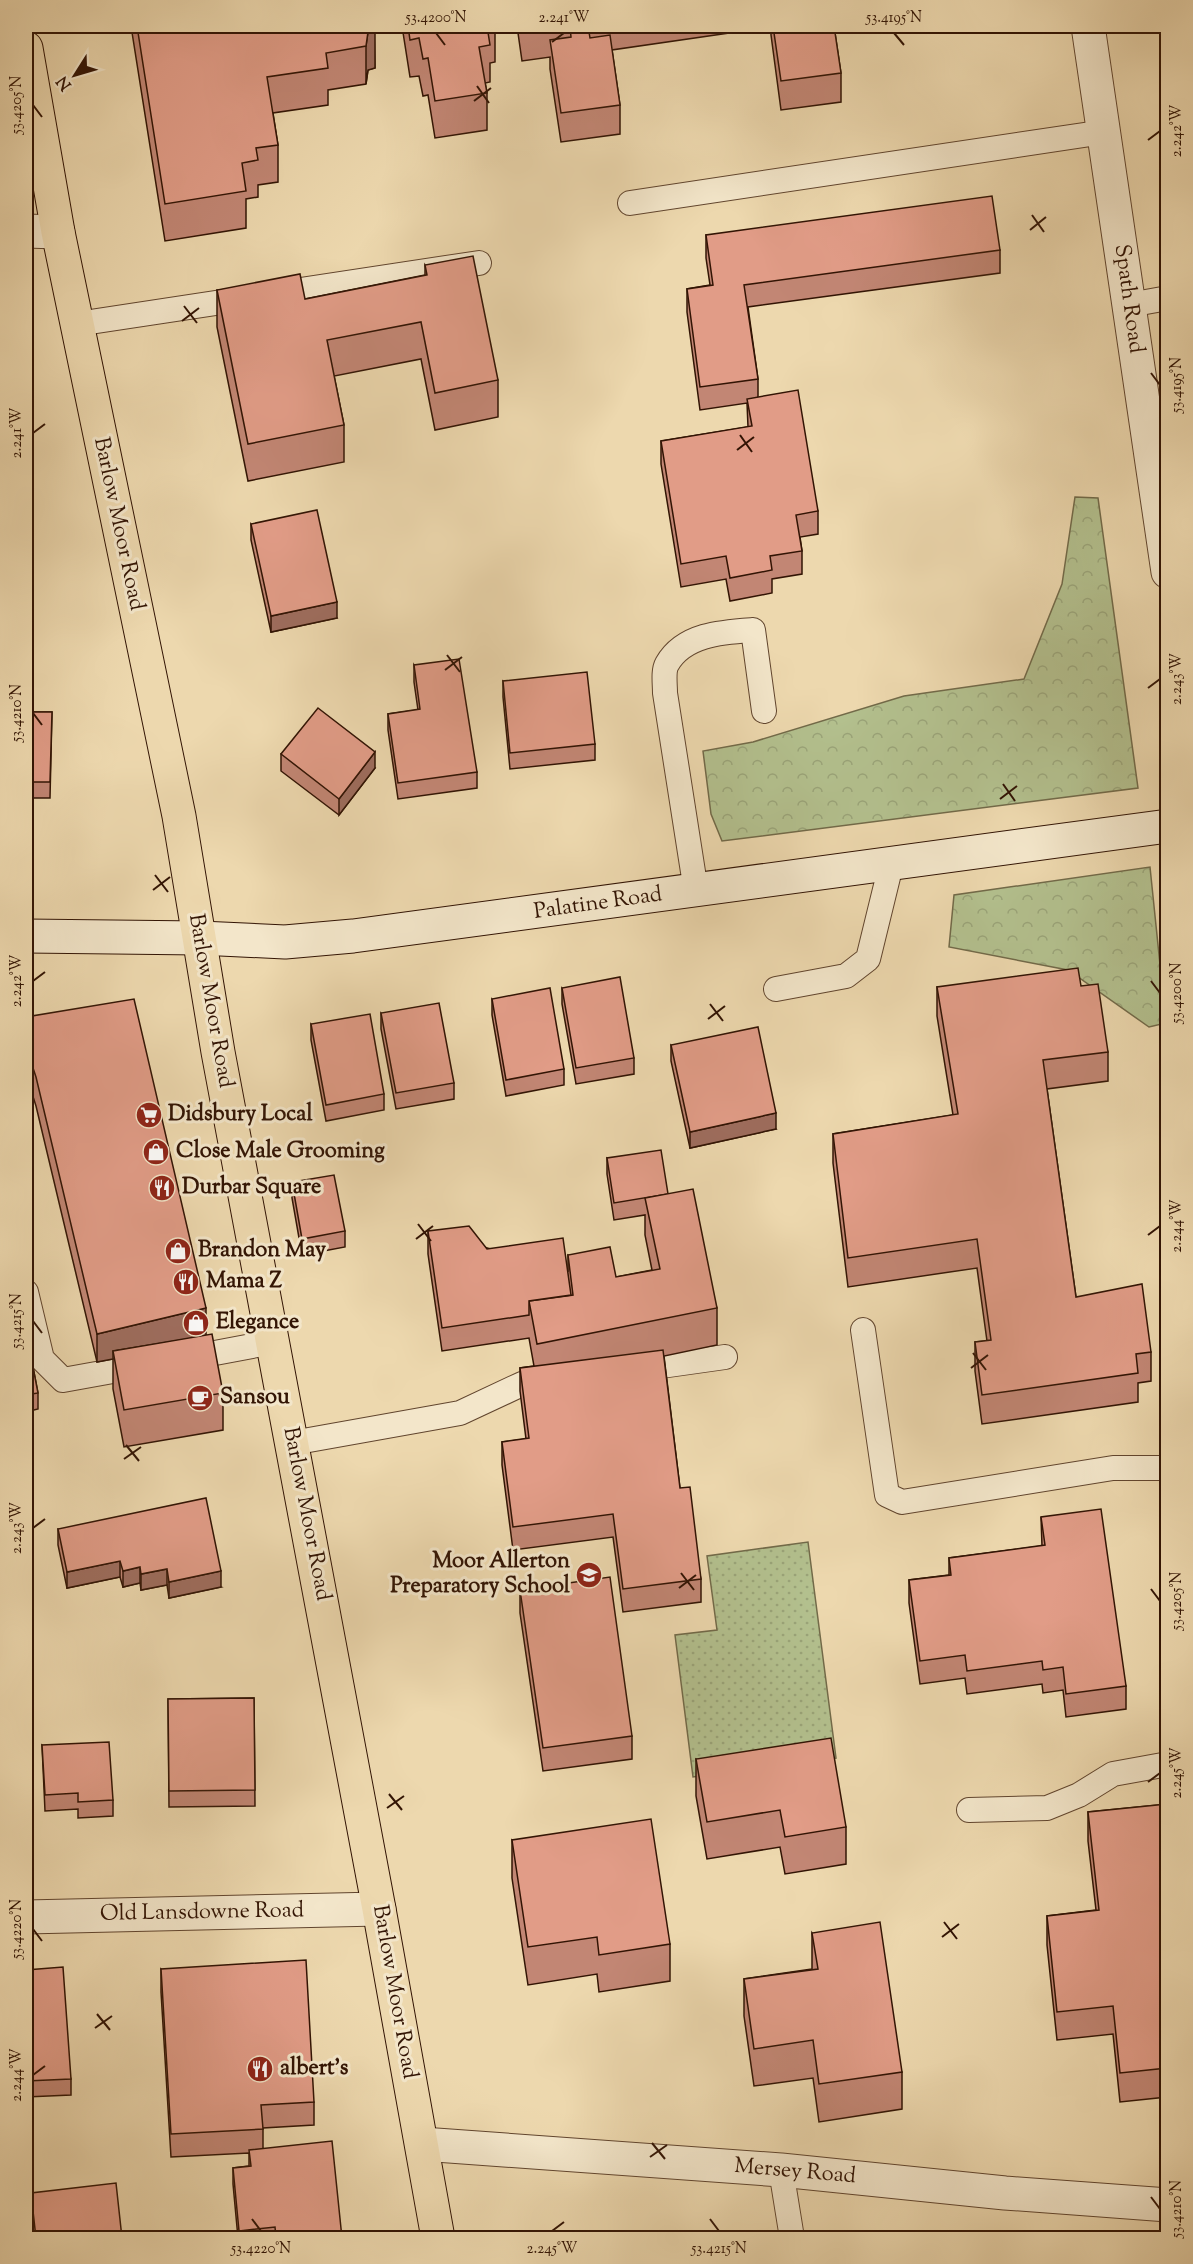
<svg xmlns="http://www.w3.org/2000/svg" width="1193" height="2264" viewBox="0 0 1193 2264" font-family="'Sorts Mill Goudy',serif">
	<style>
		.forest { fill: url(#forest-crowns); stroke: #726a49; stroke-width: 1.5 }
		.park { fill: url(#park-dots); stroke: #726a49; stroke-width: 1.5 }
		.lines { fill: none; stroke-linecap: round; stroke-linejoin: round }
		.service-casing { stroke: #61452e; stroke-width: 26 }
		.minor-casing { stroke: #61452e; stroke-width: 35 }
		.secondary-casing { stroke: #321404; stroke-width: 35 }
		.primary-casing { stroke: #321404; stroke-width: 35 }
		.service { stroke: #f3e6ca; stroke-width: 24 }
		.minor { stroke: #f3e6ca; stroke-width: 33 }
		.secondary { stroke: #f3e6ca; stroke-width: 33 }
		.primary { stroke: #edd8ae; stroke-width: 33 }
		.wall { fill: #c28674; stroke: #321404; stroke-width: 1.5 }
		.shaded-wall { fill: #9e6d5e; stroke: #321404; stroke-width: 1.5 }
		.building { fill: #e19c87; stroke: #321404; stroke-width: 1.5 }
		.ticks { fill: none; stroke: #321404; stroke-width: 2 }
		.labels { text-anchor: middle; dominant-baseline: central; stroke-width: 6; stroke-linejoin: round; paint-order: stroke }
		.street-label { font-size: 22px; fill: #321404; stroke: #f3e6ca }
		.poi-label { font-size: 22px; font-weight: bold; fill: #321404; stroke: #f3e6ca; text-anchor: start }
		.neatline { fill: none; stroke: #321404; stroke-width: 2 }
		.ticks-label { font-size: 15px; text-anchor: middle; fill: #321404 }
	</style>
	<defs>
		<pattern id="forest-crowns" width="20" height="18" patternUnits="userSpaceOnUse" patternTransform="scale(1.5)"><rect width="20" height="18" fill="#b3c08e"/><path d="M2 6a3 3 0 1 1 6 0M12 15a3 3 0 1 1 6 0" fill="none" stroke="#9aa479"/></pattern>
		<pattern id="park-dots" width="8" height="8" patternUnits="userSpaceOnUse" patternTransform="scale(1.5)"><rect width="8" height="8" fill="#b3c08e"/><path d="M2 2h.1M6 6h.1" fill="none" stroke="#9aa479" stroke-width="1.8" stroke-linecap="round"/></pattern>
	</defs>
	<rect width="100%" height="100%" fill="#edd8ae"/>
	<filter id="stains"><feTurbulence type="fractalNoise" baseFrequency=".00333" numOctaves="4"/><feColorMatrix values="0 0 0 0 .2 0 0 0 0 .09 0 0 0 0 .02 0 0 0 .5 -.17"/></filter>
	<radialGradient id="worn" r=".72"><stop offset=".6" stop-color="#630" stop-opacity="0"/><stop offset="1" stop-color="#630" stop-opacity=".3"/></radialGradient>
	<g class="forest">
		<path d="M1075 497 1098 498 1138 788 722 841 711 814 703 751 753 742 904 696 1024 679 1062 584Z"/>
		<path d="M1150 867 1166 1023 1149 1027 1068 970 949 947 954 895Z"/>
	</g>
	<path class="park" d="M808 1542 836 1758 693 1777 675 1635 717 1630 707 1556Z"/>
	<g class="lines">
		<defs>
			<g id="service">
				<path d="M630 203 1104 132"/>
				<path d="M1129 305 1168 298"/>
				<path d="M77 324 479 263"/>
				<path d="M696 891 665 693C665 684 663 671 667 664 684 634 723 632 753 630L764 711"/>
				<path d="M776 989 846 976 868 959 891 865"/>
				<path d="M26 1292 42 1359 63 1380 146 1365"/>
				<path d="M863 1330 887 1495 902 1502 1113 1468H1168"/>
				<path d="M183 1359 273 1342"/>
				<path d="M633 1370 725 1357"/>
				<path d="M292 1443 460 1413 522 1384 551 1380"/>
				<path d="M969 1810 1047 1808 1079 1795 1113 1774 1168 1764"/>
				<path d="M781 2170 792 2238"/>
			</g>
			<g id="minor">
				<path d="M1088 26 1168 572"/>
				<path d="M26 231 58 232"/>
				<path d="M26 1917 379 1909"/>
				<path d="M422 2144 781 2170 1005 2193 1168 2205"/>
			</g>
			<path id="secondary" d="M26 936 200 938 285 942 353 936 1168 826"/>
			<path id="primary" d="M26 48 58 232 179 816 218 1052 379 1909 438 2238"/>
		</defs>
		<use href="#service" class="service-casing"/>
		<use href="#minor" class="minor-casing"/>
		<use href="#secondary" class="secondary-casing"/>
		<use href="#primary" class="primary-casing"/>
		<use href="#service" class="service"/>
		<use href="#minor" class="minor"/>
		<use href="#secondary" class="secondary"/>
		<use href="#primary" class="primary"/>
	</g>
	<g class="wall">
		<path d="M131 26H374L375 68 368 70 366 84 328 90V105L273 113 278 145V182L258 185V197L246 199V228L165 241Z"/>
		<path d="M402 26H495V62L490 63V82L485 83 487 93V130L435 138 428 95 423 96 419 76 410 77Z"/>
		<path d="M517 26H834L841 73V102L781 110 771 35V27L612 50 620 105V134L561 142 550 69V57L522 61Z"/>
		<path d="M910 26H954L911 32Z"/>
		<path d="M706 235 1000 250V273L748 307 758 379V397L818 511V534L800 537 802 551V574L772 579V593L730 601 726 579 681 587 661 464V441L748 427 747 403 700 410 687 312V289L710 285 706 258Z"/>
		<path d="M425 265 498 380V417L435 430 421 359 334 376 344 425V462L248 481 217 327V290L305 299 425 275Z"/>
		<path d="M251 524 337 618 271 632 251 540Z"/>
		<path d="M414 665 477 772V788L398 799 388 730V714L418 710 414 682Z"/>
		<path d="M503 681 595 744V760L510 769 503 697Z"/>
		<path d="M26 712H52L50 798H26Z"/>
		<path d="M281 754 375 768 339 815 281 771Z"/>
		<path d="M1081 986 1108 1052V1081L1047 1089 1076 1297 1151 1352V1381L1138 1383V1402L982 1424 975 1371V1342L987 1341 977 1268 848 1287 833 1163V1134L953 1115 937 1016V987Z"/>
		<path d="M562 988 634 1058V1074L576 1084 562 1004Z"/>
		<path d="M492 999 564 1069V1085L506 1096 492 1015Z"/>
		<path d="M381 1013 454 1083V1099L396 1109 381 1029Z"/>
		<path d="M26 1017 206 1335 223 1393V1430L124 1447 113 1389V1359L97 1362 36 1106 29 1084H26Z"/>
		<path d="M311 1024 384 1094V1110L326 1121 311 1040Z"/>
		<path d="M671 1045 776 1129 690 1148 671 1061Z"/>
		<path d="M607 1158 668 1194 717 1308V1345L664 1356 680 1488 701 1579V1602L623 1612 613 1537 513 1550 502 1465V1442L526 1439 520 1391V1368L534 1366 529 1338 442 1351 428 1254V1231L568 1271V1255L616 1277 652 1270 645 1235V1215L614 1220 607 1174Z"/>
		<path d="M292 1182 345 1231V1247L302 1255 292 1198Z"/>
		<path d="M26 1331 38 1393V1409L26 1412Z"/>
		<path d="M1041 1517 1126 1686V1709L1066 1717 1063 1690 1043 1693 1042 1684 967 1694 965 1678 920 1684 909 1603V1580L949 1575V1558L1042 1546Z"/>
		<path d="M58 1529 221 1587 169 1598 167 1585 141 1590 140 1583 123 1587 120 1577 67 1588 58 1545Z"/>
		<path d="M520 1590 632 1736V1759L543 1771 520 1613Z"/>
		<path d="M254 1698 255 1806 169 1807 168 1699Z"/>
		<path d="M42 1745 113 1800V1816L78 1818V1809L45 1811Z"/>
		<path d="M696 1759 846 1827V1864L785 1874 780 1847 707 1859 696 1796Z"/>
		<path d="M1167 1804V2097L1120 2102 1113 2034 1057 2040 1047 1945V1916L1096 1910 1088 1841V1812Z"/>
		<path d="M512 1840 670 1944V1981L599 1992 597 1974 528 1985 512 1878Z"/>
		<path d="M812 1933 902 2072V2109L819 2122 813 2078 754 2086 744 2016V1979L812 1969Z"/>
		<path d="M161 1969 314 2102V2125L263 2128V2148L342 2238H238L233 2184V2168L249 2166V2153L171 2157 161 1992Z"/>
		<path d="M26 1970 71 2079V2095L26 2097Z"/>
		<path d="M31 2193 122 2238H34L31 2209Z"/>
	</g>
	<g class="shaded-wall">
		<path d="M375 31V68L368 70 366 84V46L368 32Z"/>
		<path d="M337 602V618L271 632V616Z"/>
		<path d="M375 752V768L339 815V799Z"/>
		<path d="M776 1113V1129L690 1148V1132Z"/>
		<path d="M206 1308V1336L113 1351V1359L97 1362V1334Z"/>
		<path d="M120 1561V1577L67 1588V1572Z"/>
		<path d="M140 1567V1583L123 1587V1571Z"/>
		<path d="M167 1569V1585L141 1590V1574Z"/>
		<path d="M221 1571V1587L169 1598V1582Z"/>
	</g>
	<g class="building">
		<path d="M137 26H374L375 31 368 32 366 46 326 53 328 68 267 77 278 145 256 148 258 160 242 163 246 191 165 204Z"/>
		<path d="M408 26H489H487L490 45 479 47 487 93 435 101 428 58 423 59 419 38 410 40Z"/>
		<path d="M521 26H569L522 32Z"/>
		<path d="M570 26H588L590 38 610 35 620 105 561 113 550 40 571 37Z"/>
		<path d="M773 26H834L841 73 781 81Z"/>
		<path d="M992 196 1000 250 744 285 758 379 700 387 687 289 713 285 706 235Z"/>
		<path d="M473 256 498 380 435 393 421 322 327 340 344 425 248 444 217 290 300 274 305 299 427 275 425 265Z"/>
		<path d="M798 390 818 511 796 515 802 551 770 556 772 570 730 578 726 556 681 564 661 441 752 426 747 399Z"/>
		<path d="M317 510 337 602 271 616 251 524Z"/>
		<path d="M459 659 477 772 398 783 388 714 420 709 414 665Z"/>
		<path d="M587 672 595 744 510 753 503 681Z"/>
		<path d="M318 708 375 752 339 799 281 754Z"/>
		<path d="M26 712H52L50 782H26Z"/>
		<path d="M1078 968 1081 986 1098 984 1108 1052 1043 1060 1076 1297 1142 1284 1151 1352 1136 1354 1138 1373 982 1395 975 1342 991 1340 977 1239 848 1258 833 1134 958 1114 937 987Z"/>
		<path d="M620 977 634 1058 576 1068 562 988Z"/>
		<path d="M550 988 564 1069 506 1080 492 999Z"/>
		<path d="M134 999 206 1308 97 1334 36 1077 29 1056H26V1017Z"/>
		<path d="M439 1003 454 1083 396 1093 381 1013Z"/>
		<path d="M370 1014 384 1094 326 1105 311 1024Z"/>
		<path d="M758 1027 776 1113 690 1132 671 1045Z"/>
		<path d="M661 1150 668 1194 614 1203 607 1158Z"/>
		<path d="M334 1175 345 1231 302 1239 292 1182Z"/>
		<path d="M693 1189 717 1308 537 1344 529 1301 573 1295 568 1255 610 1247 616 1277 660 1269 645 1198Z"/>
		<path d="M469 1226 487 1249 563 1238 571 1295 529 1301V1315L442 1328 428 1231Z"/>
		<path d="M26 1331 38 1393 26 1395Z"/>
		<path d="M212 1334 223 1393 124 1410 113 1351Z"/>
		<path d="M663 1350 680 1488 690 1487 701 1579 623 1589 613 1514 513 1527 502 1442 529 1438 520 1368Z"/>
		<path d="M206 1498 221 1571 169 1582 167 1569 141 1574 140 1567 123 1571 120 1561 67 1572 58 1529Z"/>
		<path d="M1101 1509 1126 1686 1066 1694 1063 1667 1043 1670 1042 1661 967 1671 965 1655 920 1661 909 1580 951 1575 949 1558 1045 1545 1041 1517Z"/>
		<path d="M610 1577 632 1736 543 1748 520 1590Z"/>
		<path d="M254 1698 255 1790 169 1791 168 1699Z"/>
		<path d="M831 1738 846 1827 785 1837 780 1810 707 1822 696 1759Z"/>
		<path d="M109 1742 113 1800 78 1802V1793L45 1795 42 1745Z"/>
		<path d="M1167 1804V2068L1120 2073 1113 2006 1057 2012 1047 1916 1099 1910 1088 1812Z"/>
		<path d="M651 1819 670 1944 599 1955 597 1937 528 1947 512 1840Z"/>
		<path d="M880 1922 902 2072 819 2084 813 2040 754 2049 744 1979 818 1969 812 1933Z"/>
		<path d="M306 1960 314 2102 261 2105 263 2129 171 2134 161 1969Z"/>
		<path d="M63 1967 71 2079 26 2081V1970Z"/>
		<path d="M332 2141 342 2238H263L276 2237 275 2227 239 2231 233 2168 251 2166 249 2150Z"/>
		<path d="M116 2183 122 2238H36L31 2193Z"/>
	</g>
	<path class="ticks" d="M436 33 445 45M894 33 904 45M552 42 564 33M477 86 489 103M474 101 491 88M33 105 42 117M1148 140 1160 131M1032 215 1044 232M1030 230 1046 217M184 306 197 323M182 321 199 308M1151 373 1160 385M33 433 45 424M740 435 752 452M737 450 754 437M447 655 460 672M445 670 462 657M1148 688 1160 679M33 713 42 725M1003 784 1015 801M1000 799 1017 786M155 875 168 892M153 890 170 877M33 981 45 972M1151 981 1160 993M710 1004 723 1021M708 1019 725 1006M418 1224 431 1241M1148 1235 1160 1226M416 1239 433 1226M33 1321 42 1333M973 1353 986 1370M971 1368 988 1355M126 1445 139 1461M124 1459 141 1447M33 1528 45 1519M681 1573 694 1590M679 1588 696 1575M1151 1589 1160 1601M1148 1782 1160 1773M389 1794 402 1810M387 1808 404 1796M944 1922 957 1939M33 1929 42 1941M942 1937 959 1924M97 2014 110 2030M95 2028 112 2016M33 2075 45 2066M652 2143 665 2159M650 2157 667 2145M1151 2197 1160 2209M252 2219 261 2231M710 2219 719 2231M552 2231 564 2222"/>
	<defs>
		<symbol id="supermarket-disc" viewBox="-11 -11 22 22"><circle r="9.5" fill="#8f2418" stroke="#f3e6ca"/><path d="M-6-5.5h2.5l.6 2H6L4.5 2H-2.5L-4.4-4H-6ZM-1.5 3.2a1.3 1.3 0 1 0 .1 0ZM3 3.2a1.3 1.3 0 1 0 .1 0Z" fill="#fff"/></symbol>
		<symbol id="shop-disc" viewBox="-11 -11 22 22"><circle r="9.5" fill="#8f2418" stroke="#f3e6ca"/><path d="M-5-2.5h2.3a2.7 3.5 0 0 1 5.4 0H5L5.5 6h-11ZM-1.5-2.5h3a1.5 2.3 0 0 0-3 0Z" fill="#fff"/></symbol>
		<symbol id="restaurant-disc" viewBox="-11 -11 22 22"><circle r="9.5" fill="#8f2418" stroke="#f3e6ca"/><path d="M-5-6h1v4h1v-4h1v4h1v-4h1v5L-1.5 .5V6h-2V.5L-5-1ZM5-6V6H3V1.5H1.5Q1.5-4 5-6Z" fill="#fff"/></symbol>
		<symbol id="cafe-disc" viewBox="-11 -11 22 22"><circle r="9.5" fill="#8f2418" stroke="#f3e6ca"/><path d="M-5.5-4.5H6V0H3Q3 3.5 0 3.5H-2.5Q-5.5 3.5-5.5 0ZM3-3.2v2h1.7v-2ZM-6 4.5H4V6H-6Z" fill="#fff"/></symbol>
		<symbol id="school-disc" viewBox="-11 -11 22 22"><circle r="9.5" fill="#8f2418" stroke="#f3e6ca"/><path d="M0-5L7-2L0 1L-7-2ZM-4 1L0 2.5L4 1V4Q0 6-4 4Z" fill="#fff"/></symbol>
	</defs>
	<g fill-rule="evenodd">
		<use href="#supermarket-disc" x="134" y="1100" width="30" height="30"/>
		<use href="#shop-disc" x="141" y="1137" width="30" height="30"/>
		<use href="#restaurant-disc" x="147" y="1173" width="30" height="30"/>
		<use href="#shop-disc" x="163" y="1236" width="30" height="30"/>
		<use href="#restaurant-disc" x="171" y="1267" width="30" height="30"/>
		<use href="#shop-disc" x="181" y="1308" width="30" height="30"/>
		<use href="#cafe-disc" x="185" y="1383" width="30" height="30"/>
		<use href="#school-disc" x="574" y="1560" width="30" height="30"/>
		<use href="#restaurant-disc" x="245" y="2054" width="30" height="30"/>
	</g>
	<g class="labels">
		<g class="street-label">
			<text transform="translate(1128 299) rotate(82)">Spath Road</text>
			<text transform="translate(118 524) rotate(78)">Barlow Moor Road</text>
			<text transform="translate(598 904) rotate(-8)">Palatine Road</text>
			<text transform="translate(210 1001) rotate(80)">Barlow Moor Road</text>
			<text transform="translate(306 1514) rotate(79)">Barlow Moor Road</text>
			<text transform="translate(202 1913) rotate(-1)">Old Lansdowne Road</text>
			<text transform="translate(394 1992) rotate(80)">Barlow Moor Road</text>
			<text transform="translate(795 2172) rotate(5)">Mersey Road</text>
		</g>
		<g class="poi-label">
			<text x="168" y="1115">Didsbury Local</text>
			<text x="176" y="1152">Close Male Grooming</text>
			<text x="182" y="1188">Durbar Square</text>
			<text x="198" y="1251">Brandon May</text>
			<text x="206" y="1282">Mama Z</text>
			<text x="216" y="1323">Elegance</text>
			<text x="220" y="1398">Sansou</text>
			<text x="570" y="1562" text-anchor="end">Moor Allerton<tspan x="570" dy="25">Preparatory School</tspan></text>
			<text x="280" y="2069">albert's</text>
		</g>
	</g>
	<rect width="1193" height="2264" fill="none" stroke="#edd8ae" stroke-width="66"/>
	<g transform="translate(75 75) rotate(233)" stroke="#f3e6ca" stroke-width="4.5" paint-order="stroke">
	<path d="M0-4.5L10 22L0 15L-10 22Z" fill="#321404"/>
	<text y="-9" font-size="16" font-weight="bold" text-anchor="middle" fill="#321404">N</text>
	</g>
	<rect x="33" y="33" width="1127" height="2198" class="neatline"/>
	<g class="ticks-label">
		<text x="436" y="22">53.4200°N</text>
		<text x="564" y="22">2.241°W</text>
		<text x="894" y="22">53.4195°N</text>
		<text transform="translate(16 105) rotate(-90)" y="5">53.4205°N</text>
		<text transform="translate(1176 131) rotate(-90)" y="5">2.242°W</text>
		<text transform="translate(1176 385) rotate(-90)" y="5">53.4195°N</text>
		<text transform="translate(16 433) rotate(-90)" y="5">2.241°W</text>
		<text transform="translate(1176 679) rotate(-90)" y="5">2.243°W</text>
		<text transform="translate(16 713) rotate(-90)" y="5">53.4210°N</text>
		<text transform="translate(16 981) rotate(-90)" y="5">2.242°W</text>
		<text transform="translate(1176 993) rotate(-90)" y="5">53.4200°N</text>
		<text transform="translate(1176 1226) rotate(-90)" y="5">2.244°W</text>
		<text transform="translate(16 1321) rotate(-90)" y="5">53.4215°N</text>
		<text transform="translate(16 1528) rotate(-90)" y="5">2.243°W</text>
		<text transform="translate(1176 1601) rotate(-90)" y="5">53.4205°N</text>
		<text transform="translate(1176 1773) rotate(-90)" y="5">2.245°W</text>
		<text transform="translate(16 1929) rotate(-90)" y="5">53.4220°N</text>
		<text transform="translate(16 2075) rotate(-90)" y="5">2.244°W</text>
		<text transform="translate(1176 2209) rotate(-90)" y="5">53.4210°N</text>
		<text x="261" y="2253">53.4220°N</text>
		<text x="552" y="2253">2.245°W</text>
		<text x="719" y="2253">53.4215°N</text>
	</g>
	<rect width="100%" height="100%" filter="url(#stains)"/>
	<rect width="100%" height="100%" fill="url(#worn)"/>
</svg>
